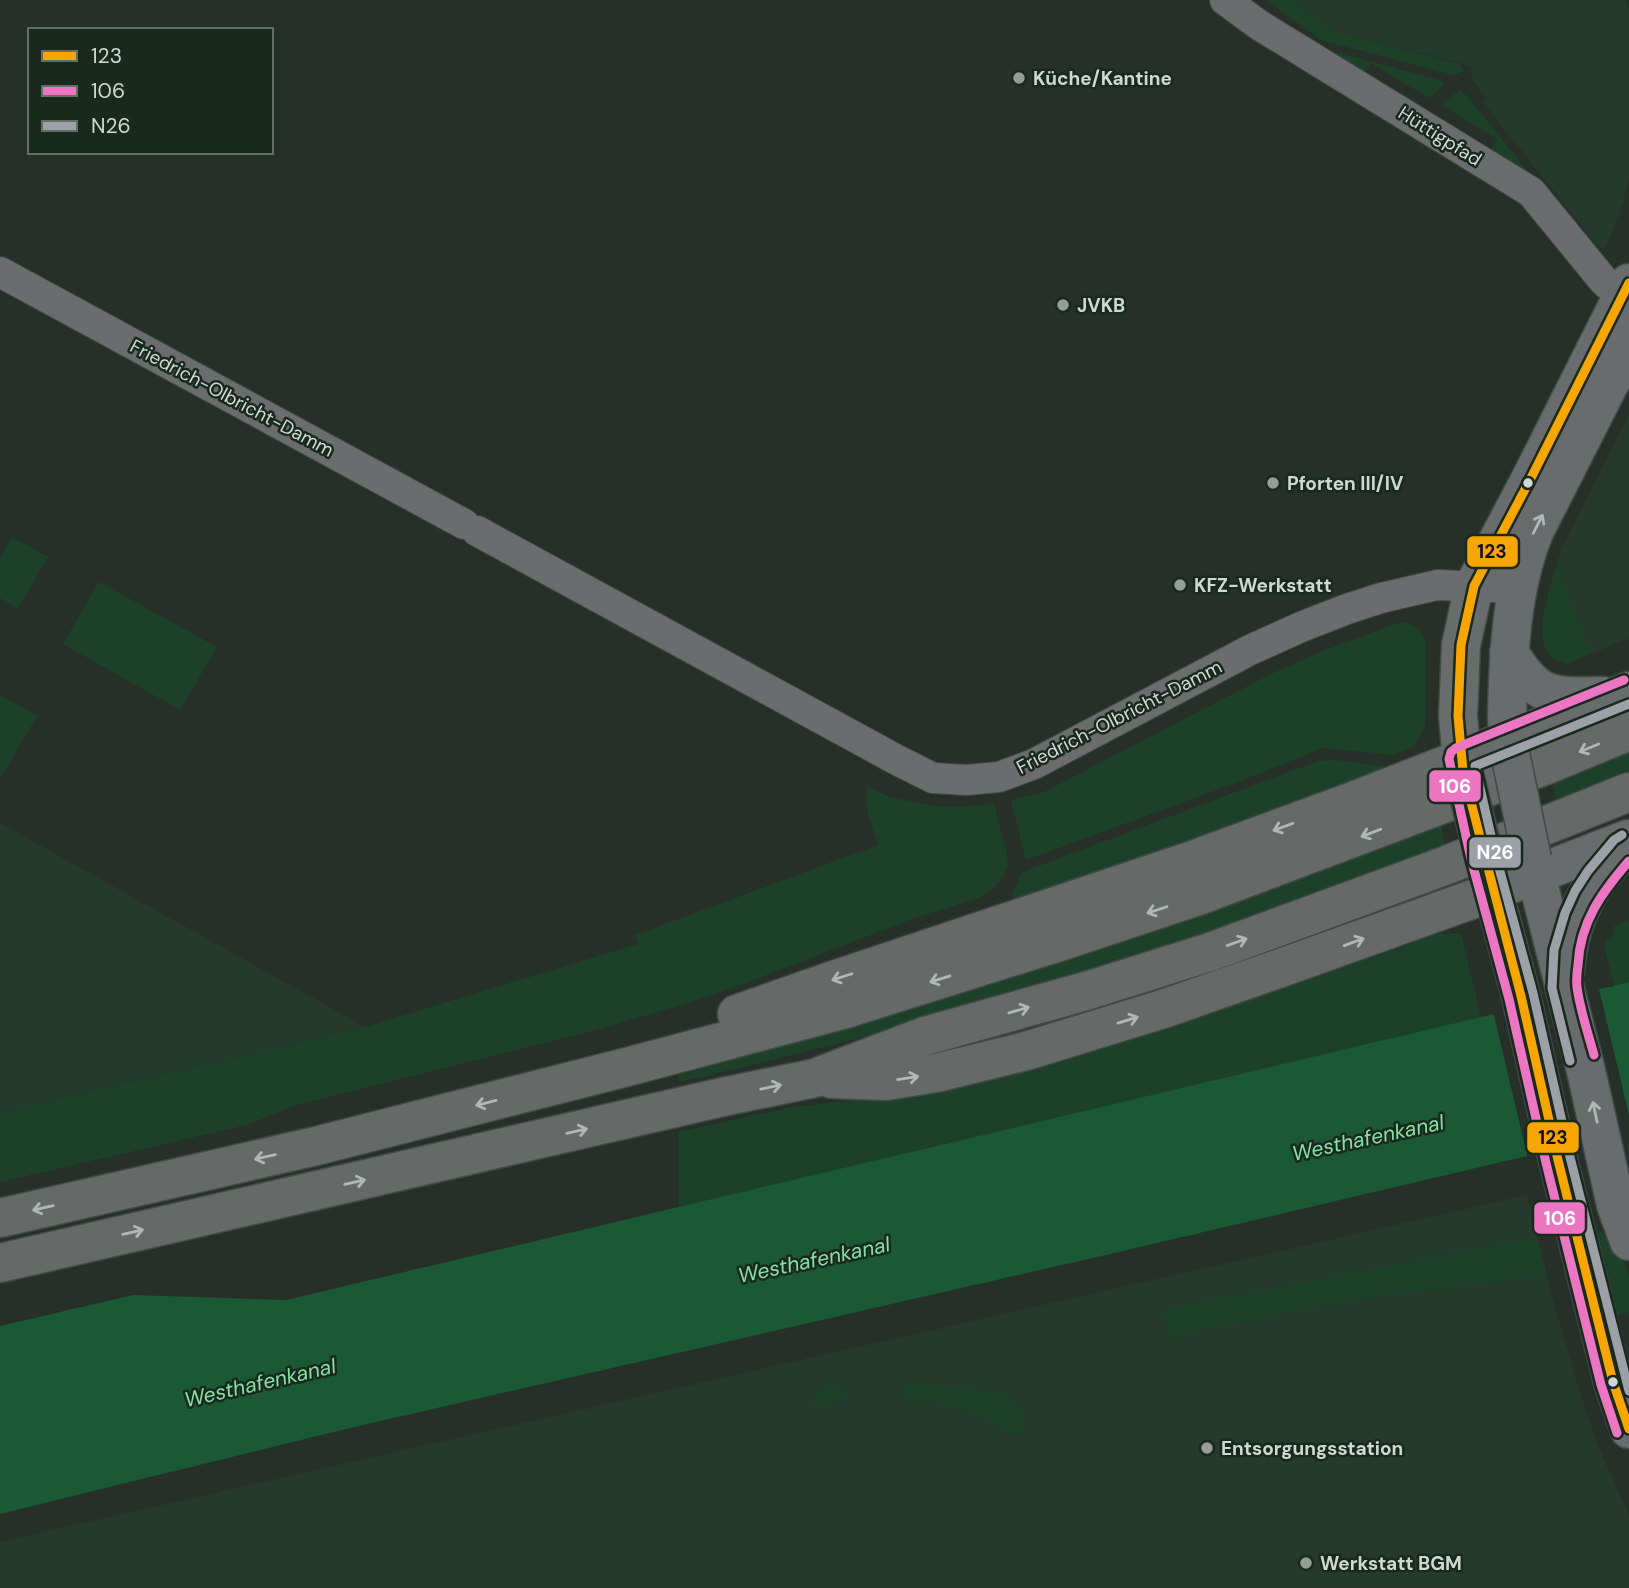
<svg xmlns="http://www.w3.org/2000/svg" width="1629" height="1588" viewBox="0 0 1629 1588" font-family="'DM Sans',sans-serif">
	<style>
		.built { fill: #253a2c }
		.green { fill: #1d4029 }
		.water { fill: #1b5834 }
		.pier { fill: #263029 }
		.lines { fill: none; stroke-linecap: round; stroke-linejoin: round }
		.minor-casing { stroke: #424a45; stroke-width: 32 }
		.major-casing { stroke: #424a45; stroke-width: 41 }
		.highway-casing { stroke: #424a45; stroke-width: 41 }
		.minor { stroke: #6a6c6d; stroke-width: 30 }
		.major { stroke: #686c6c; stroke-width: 38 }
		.highway { stroke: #656a69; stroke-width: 38 }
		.major-bridge-casing { stroke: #424a45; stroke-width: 41; stroke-linecap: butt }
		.major-bridge { stroke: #686c6c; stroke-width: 38 }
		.bus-1-casing { stroke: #19291e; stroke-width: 14 }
		.bus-2-casing { stroke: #19291e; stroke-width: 14 }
		.bus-3-casing { stroke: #19291e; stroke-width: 14 }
		.bus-1 { stroke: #f7a600; stroke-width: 9 }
		.bus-2 { stroke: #ec76c2; stroke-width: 9 }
		.bus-3 { stroke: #9da0a7; stroke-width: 9 }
		.oneway { stroke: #b0b8b3 }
		.oneway2 { stroke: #afb8b2 }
		.poi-dot { fill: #949e97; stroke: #19291e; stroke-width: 2.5 }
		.bus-dot { fill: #cfd9d2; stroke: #19291e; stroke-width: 2.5 }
		.labels { text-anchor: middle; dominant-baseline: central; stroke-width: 5; stroke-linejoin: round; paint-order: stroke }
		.poi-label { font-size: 19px; font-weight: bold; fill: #cfd9d2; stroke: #19291e; text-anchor: start }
		.street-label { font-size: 19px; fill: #cfd9d2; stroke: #19291e }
		.water-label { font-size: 21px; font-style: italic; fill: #85e0a2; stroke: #19291e }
		.line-badge { stroke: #19291e; stroke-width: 2.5 }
		.badge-label { font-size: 19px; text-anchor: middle; font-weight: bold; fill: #fff }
		.pale-badge-label { font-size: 19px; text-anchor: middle; font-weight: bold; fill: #111 }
	</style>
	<rect width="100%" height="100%" fill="#263029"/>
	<g class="built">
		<path d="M1293 0H1625L1629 10V180L1623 202 1611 236 1604 248 1597 246 1483 102 1487 98 1472 80 1471 66 1336 32Z"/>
		<path d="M1629 415V638L1567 664 1560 662 1552 659 1544 645 1542 628 1550 586 1562 548Z"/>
		<path d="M0 823 365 1027 0 1112Z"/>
		<path d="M1527 1195 1553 1301 1583 1402 1599 1448 1629 1516V1588H0V1542Z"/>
	</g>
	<g class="green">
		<path d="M1266 0H1293L1336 32 1459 64 1464 71 1452 76 1446 73 1321 40Z"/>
		<path d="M1336 52 1439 80 1445 83 1429 98 1371 63 1363 77 1332 58Z"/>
		<path d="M1460 90 1467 96 1535 180 1490 153 1497 139 1441 105Z"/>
		<path d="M12 537 48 557 18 609 0 598V558Z"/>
		<path d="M1557 567 1591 653 1567 664 1552 659C1549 654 1546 649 1544 644 1538 622 1550 588 1557 567Z"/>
		<path d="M99 582 217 647 180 710 63 644Z"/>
		<path d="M1401 622 1410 624 1419 629 1426 641 1425 655V726L1413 747 1394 755 1323 748 1230 785 1026 860 1011 800 1044 792 1269 675 1322 651Z"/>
		<path d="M1 695 37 716 0 779V697Z"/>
		<path d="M1629 745V777L1558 806 1551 777Z"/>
		<path d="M1335 760 1399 768 1016 903 1012 894 1022 873 1028 870 1286 773 1319 761Z"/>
		<path d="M868 786 889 797 935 806 960 807 994 804 1007 854 1008 867 1002 878 995 887 981 897 912 919 733 988 671 1008 592 1031 293 1106 247 1125 0 1182V1112L365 1027 638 944 635 935 878 845C873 826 861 806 868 786Z"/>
		<path d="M1440 821 1446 851C1381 874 1316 900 1251 921 1063 984 872 1038 679 1082L678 1072Z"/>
		<path d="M1629 920V982L1614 986 1604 945 1606 941 1612 938 1615 925Z"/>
		<path d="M1461 933 1480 1013 1479 1018 679 1208 678 1132 793 1107 888 1096 1348 965 1398 949 1426 937 1439 934Z"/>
		<path d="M1595 1230C1614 1234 1626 1260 1629 1278 1629 1288 1629 1301 1629 1312L1609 1318 1593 1232Z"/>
		<path d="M1537 1237 1547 1275 1356 1299 1169 1337 1162 1309Z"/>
		<path d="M914 1382 1001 1392 1016 1400C1020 1411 1028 1423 1023 1434L1013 1435 986 1419 960 1409 923 1399 900 1396V1393L903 1385Z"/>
		<path d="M842 1385 845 1400 813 1407 812 1402 816 1392 825 1387Z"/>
	</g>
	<path class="water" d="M1629 982V1132L1110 1254 350 1428 0 1514V1326L133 1295 286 1300Z"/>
	<path class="pier" d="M1613 982 1614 986 1599 989 1629 1115V1135L1528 1159 1493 1011Z"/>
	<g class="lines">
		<defs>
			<g id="minor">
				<path d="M1225 0 1259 25 1531 192 1603 280 1623 298 1629 301"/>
				<path d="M0 272 464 524"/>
				<path d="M477 531 897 760 933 778 966 780 999 777 1034 764 1250 650 1301 627 1347 609 1381 598 1437 585 1517 588"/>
			</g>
			<g id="major">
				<path d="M1509 652C1537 699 1552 697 1603 696"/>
				<path d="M1485 749 1629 691"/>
				<path d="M1510 753C1506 729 1507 706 1508 682 1510 631 1515 580 1534 532L1629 345"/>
				<path d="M1463 771 1458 716 1461 645 1474 586 1530 480 1629 283"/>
				<path d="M1532 859 1587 1075 1616 1205 1629 1241"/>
				<path d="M1489 876 1521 996 1558 1160 1613 1382 1629 1429"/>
				<path d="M1511 884 1628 839"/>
				<path d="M1565 970C1568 929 1582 895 1609 865 1616 858 1621 850 1629 845"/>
			</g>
			<g id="highway">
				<path d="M737 1014 834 980 1190 861 1353 801 1461 759"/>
				<path d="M832 1079 886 1081 936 1073 1026 1051 1166 1008 1289 965 1493 892"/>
				<path d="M0 1218 316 1146 623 1068 842 1010 1059 942 1201 895 1549 764 1629 731"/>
				<path d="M0 1263 727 1096 815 1078 925 1036 1086 991 1210 952 1447 865 1629 792"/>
			</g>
		</defs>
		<use href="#minor" class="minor-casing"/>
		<use href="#major" class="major-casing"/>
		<use href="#highway" class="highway-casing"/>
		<use href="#minor" class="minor"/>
		<use href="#major" class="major"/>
		<use href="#highway" class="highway"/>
		<defs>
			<g id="major-bridge">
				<path d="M1510 753 1532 859"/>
				<path d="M1463 771 1489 876"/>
			</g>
		</defs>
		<use href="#major-bridge" class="major-bridge-casing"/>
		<use href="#major-bridge" class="major-bridge"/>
		<defs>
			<path id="bus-1" d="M1629 283 1530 480 1474 586 1461 645 1458 716 1463 771 1521 996 1558 1160 1613 1382 1629 1429"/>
			<g id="bus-2">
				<path d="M1594 1055C1588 1033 1580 1010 1577 987 1576 980 1577 972 1578 965 1580 922 1602 892 1629 861"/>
				<path d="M1617 1433 1601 1385 1546 1163 1509 999 1471 859 1449 759 1451 752 1456 748 1624 680"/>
			</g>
			<g id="bus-3">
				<path d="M1629 704 1475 766 1495 853 1533 993 1570 1157 1629 1391"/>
				<path d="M1570 1061 1552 988 1554 950 1565 913 1575 891 1588 871 1614 840 1622 835"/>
			</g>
		</defs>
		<use href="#bus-1" class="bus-1-casing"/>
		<use href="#bus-2" class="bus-2-casing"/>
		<use href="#bus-3" class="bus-3-casing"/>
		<use href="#bus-1" class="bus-1"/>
		<use href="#bus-2" class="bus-2"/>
		<use href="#bus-3" class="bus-3"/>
	</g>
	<defs><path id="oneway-shaft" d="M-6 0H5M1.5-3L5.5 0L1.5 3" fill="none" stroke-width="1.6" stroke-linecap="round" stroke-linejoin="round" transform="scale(1.75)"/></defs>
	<g class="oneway">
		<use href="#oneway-shaft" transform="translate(1538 524) rotate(-63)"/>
		<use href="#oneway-shaft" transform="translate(1595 1112) rotate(-102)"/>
	</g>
	<g class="oneway2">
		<use href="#oneway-shaft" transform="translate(1589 748) rotate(158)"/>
		<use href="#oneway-shaft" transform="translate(1283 827) rotate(160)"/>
		<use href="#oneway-shaft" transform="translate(1371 833) rotate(159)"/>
		<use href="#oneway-shaft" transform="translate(1157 910) rotate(162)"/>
		<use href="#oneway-shaft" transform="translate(1237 942) rotate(-20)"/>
		<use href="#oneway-shaft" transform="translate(1354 942) rotate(-20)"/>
		<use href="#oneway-shaft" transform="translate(842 977) rotate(162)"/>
		<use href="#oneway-shaft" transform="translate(940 979) rotate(163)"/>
		<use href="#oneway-shaft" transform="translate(1019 1010) rotate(-16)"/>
		<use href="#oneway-shaft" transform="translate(1128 1020) rotate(-17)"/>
		<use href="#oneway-shaft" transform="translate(908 1078) rotate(-9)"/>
		<use href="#oneway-shaft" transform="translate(771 1087) rotate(-12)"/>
		<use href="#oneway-shaft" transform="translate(486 1103) rotate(166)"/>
		<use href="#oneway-shaft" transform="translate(577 1131) rotate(-13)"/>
		<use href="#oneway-shaft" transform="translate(265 1157) rotate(167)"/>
		<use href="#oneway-shaft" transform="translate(355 1182) rotate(-13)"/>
		<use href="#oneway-shaft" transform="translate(43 1208) rotate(167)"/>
		<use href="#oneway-shaft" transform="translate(133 1232) rotate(-13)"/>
	</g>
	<g class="poi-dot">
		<circle cx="1019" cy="78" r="7"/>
		<circle cx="1063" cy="305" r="7"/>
		<circle cx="1273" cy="483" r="7"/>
		<circle cx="1180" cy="585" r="7"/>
		<circle cx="1207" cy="1448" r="7"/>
		<circle cx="1306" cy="1563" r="7"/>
	</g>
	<g class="bus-dot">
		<circle cx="1528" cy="483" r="6"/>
		<circle cx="1613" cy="1382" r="6"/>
	</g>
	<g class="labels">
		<g class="poi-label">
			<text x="1033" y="78">Küche/Kantine</text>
			<text x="1077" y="305">JVKB</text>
			<text x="1287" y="483">Pforten III/IV</text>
			<text x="1194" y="585">KFZ-Werkstatt</text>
			<text x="1221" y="1448">Entsorgungsstation</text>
			<text x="1320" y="1563">Werkstatt BGM</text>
		</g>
		<g class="street-label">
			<text transform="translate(1440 136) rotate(32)">Hüttigpfad</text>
			<text transform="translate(232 398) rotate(28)">Friedrich-Olbricht-Damm</text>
			<text transform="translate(1119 717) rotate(-27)">Friedrich-Olbricht-Damm</text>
		</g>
		<g class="water-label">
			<text transform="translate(1368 1138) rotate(-12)">Westhafenkanal</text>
			<text transform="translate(814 1260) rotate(-12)">Westhafenkanal</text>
			<text transform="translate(260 1383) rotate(-13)">Westhafenkanal</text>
		</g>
	</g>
	<g class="line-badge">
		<rect x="1466" y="535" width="53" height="33" rx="7" fill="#f7a600"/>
		<rect x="1428" y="769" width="54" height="34" rx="7" fill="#ec76c2"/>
		<rect x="1468" y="836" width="54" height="33" rx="7" fill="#9da0a7"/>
		<rect x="1526" y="1121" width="54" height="33" rx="7" fill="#f7a600"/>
		<rect x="1533" y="1201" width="53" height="34" rx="7" fill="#ec76c2"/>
	</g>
	<g class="badge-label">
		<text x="1455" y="793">106</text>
		<text x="1495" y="859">N26</text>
		<text x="1560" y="1225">106</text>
	</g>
	<g class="pale-badge-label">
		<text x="1492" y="558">123</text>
		<text x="1553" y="1144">123</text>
	</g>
	<rect x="28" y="28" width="245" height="126" fill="#19291e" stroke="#626f66" stroke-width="2"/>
	<rect x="42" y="51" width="35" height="10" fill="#f7a600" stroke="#626f66" stroke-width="2"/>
	<text x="91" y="63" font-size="21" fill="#cfd9d2">123</text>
	<rect x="42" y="86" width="35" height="10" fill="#ec76c2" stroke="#626f66" stroke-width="2"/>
	<text x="91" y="98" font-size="21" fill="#cfd9d2">106</text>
	<rect x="42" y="121" width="35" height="10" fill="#9da0a7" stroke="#626f66" stroke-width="2"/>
	<text x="91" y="133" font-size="21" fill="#cfd9d2">N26</text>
</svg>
